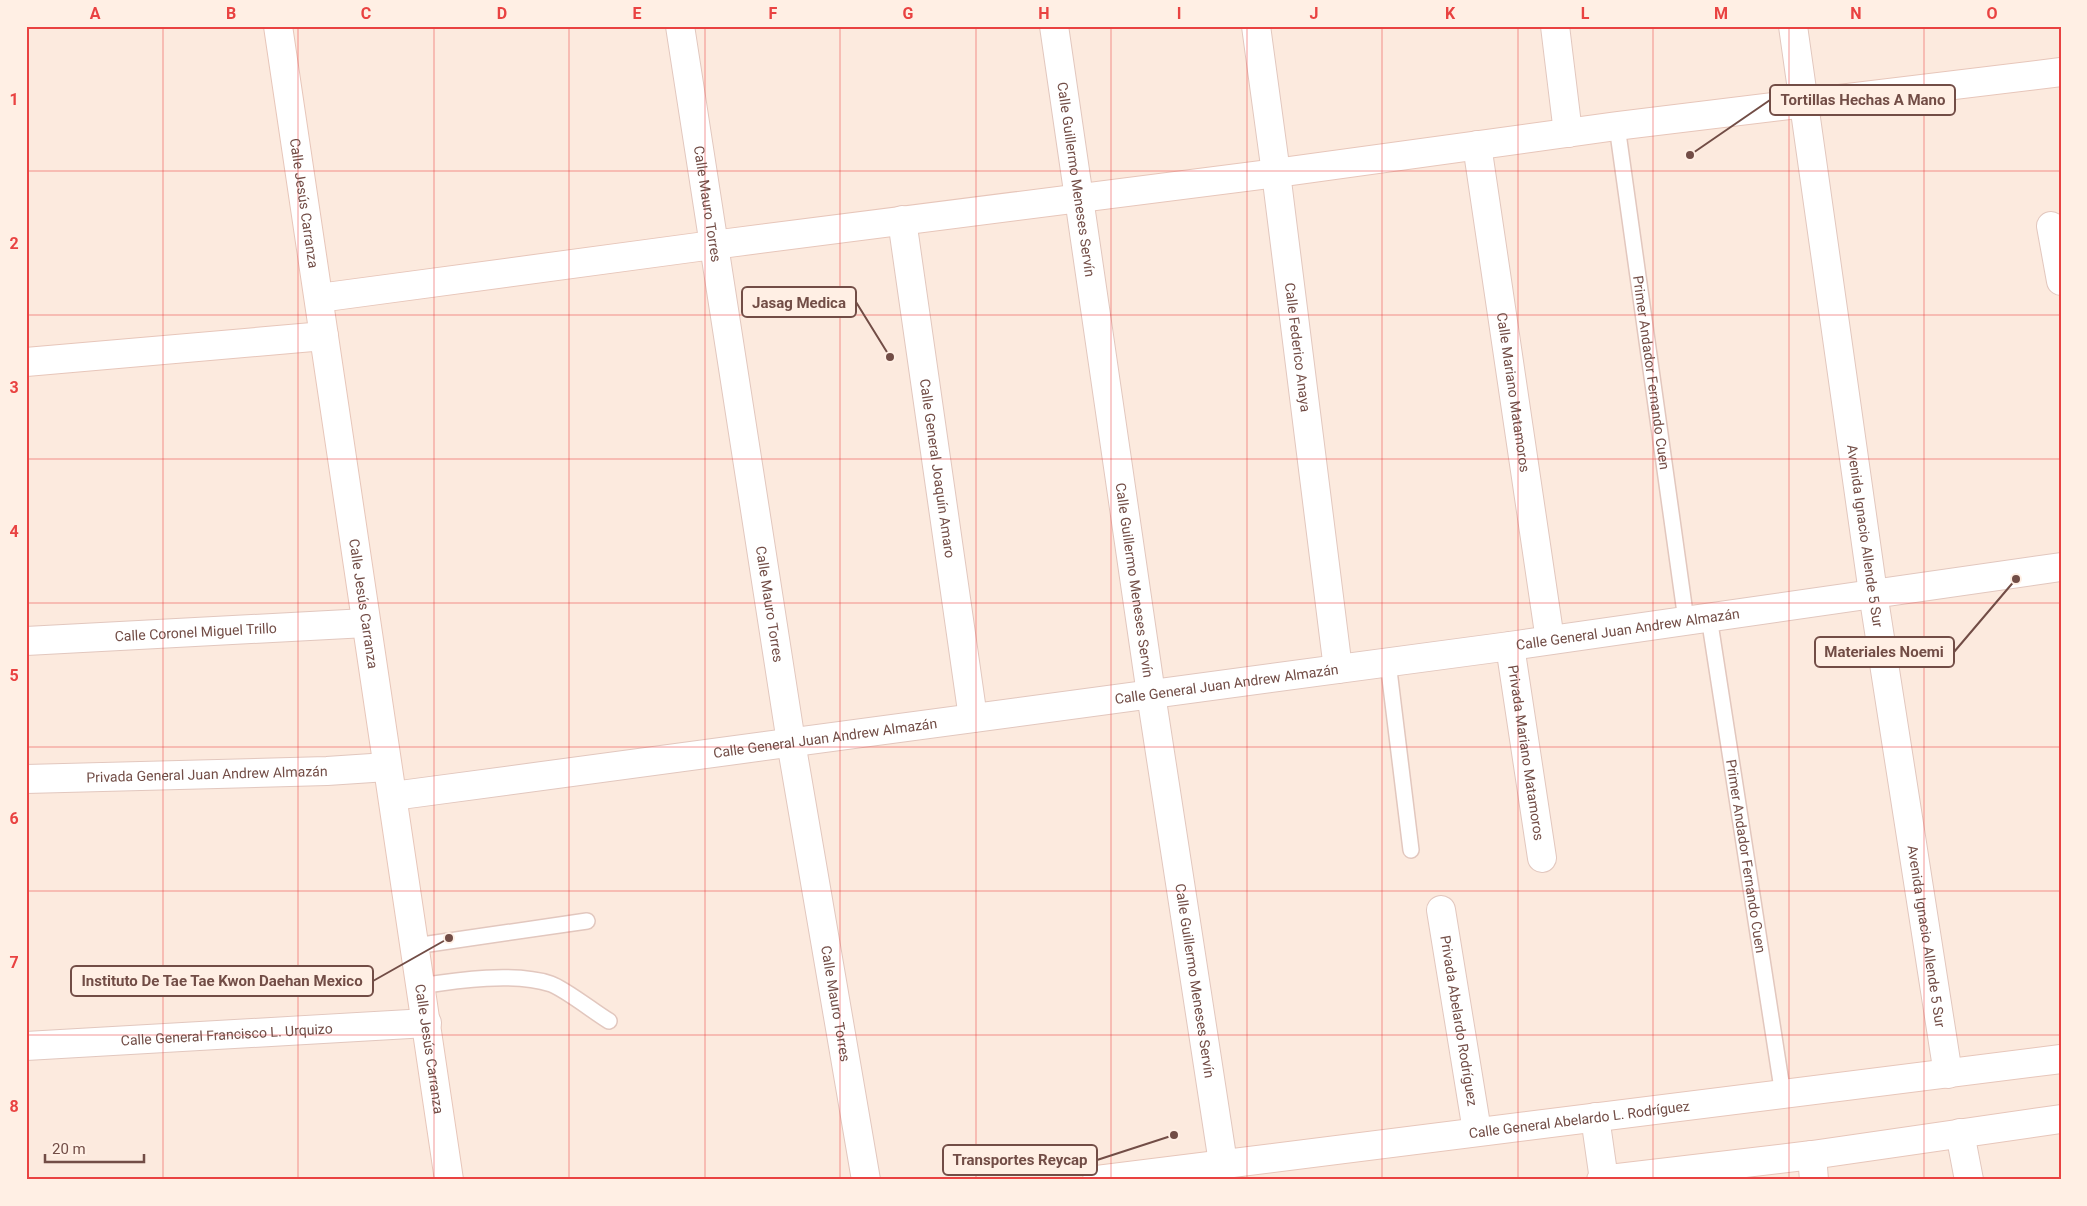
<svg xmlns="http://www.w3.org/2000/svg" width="2087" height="1206" viewBox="0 0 2087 1206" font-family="Roboto,sans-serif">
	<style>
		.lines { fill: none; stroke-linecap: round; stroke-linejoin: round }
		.lane-casing { stroke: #e2c7be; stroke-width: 18 }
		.street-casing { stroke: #e2c7be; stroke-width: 30 }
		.secondary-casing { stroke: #e7c6ba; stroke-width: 30 }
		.lane { stroke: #fff; stroke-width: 15 }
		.street { stroke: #fff; stroke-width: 28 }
		.secondary { stroke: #fff; stroke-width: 28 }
		.grid { fill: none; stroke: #e94241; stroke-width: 1; stroke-opacity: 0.55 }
		.labels { text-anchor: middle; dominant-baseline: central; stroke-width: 4; stroke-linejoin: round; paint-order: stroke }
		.street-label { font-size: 14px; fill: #724d46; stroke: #ffefe4 }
		.leader { fill: none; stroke: #724d46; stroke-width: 2 }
		.callout-dot { fill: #724d46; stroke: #ffefe4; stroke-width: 2 }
		.callout { fill: #ffefe4; stroke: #724d46; stroke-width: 2 }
		.callout-label { font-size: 15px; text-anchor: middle; font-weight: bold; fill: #724d46 }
		.neatline { fill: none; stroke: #e94241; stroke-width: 2 }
		.grid-label { font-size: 16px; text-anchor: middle; font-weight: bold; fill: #e94241 }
	</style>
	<rect width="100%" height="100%" fill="#fceade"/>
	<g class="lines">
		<defs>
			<g id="lane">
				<path id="s1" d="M1617 126 1686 620"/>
				<path id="s2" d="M1709 617 1783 1095"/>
				<path d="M1388 662 1411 850"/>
				<path d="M415 946 587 921"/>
				<path d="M421 986C458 980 515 972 551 984 565 989 594 1012 609 1021"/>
			</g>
			<g id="street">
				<path id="s3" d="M680 26 791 742 866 1180"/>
				<path id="s4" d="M1054 26 1151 694 1223 1163"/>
				<path id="s5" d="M1256 26 1276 173 1338 669"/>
				<path d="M1555 26 1568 133"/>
				<path id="s6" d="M1793 26 1873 593 1948 1074"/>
				<path id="s7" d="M1477 145 1550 640"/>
				<path id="s8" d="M902 220 973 718"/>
				<path d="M2051 226 2061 281"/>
				<path id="s9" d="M26 641 366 623"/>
				<path id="s10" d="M1510 646 1542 858"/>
				<path id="s11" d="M26 779 327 771 387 767"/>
				<path id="s12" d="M393 796 1510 646 2061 567"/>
				<path id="s13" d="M1441 910 1477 1131"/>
				<path id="s14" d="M26 1046 427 1023"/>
				<path d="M1595 1117 1604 1180"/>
				<path d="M1960 1133 1969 1180"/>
				<path d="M1812 1155 1814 1180"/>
			</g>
			<g id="secondary">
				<path id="s15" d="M278 26 449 1180"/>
				<path d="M319 298 713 245 1276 173 1617 126 2061 72"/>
				<path d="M26 362 324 336"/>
				<path id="s16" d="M1097 1180 2061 1059"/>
				<path d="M1601 1180 1812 1155 2061 1119"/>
			</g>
		</defs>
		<use href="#lane" class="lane-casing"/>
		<use href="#street" class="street-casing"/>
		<use href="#secondary" class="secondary-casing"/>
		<use href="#lane" class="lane"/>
		<use href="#street" class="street"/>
		<use href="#secondary" class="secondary"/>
	</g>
	<path class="grid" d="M163 26V1180M298 26V1180M434 26V1180M569 26V1180M705 26V1180M840 26V1180M976 26V1180M1111 26V1180M1247 26V1180M1382 26V1180M1518 26V1180M1653 26V1180M1789 26V1180M1924 26V1180M26 171H2061M26 315H2061M26 459H2061M26 603H2061M26 747H2061M26 891H2061M26 1035H2061"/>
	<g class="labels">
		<g class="street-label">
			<text stroke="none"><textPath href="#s4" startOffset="155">Calle Guillermo Meneses Servín</textPath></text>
			<text stroke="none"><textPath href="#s15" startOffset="179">Calle Jesús Carranza</textPath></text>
			<text stroke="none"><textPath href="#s3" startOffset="180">Calle Mauro Torres</textPath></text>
			<text stroke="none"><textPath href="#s5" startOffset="324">Calle Federico Anaya</textPath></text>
			<text stroke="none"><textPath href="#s1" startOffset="249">Primer Andador Fernando Cuen</textPath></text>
			<text stroke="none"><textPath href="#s7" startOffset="250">Calle Mariano Matamoros</textPath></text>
			<text stroke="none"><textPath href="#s8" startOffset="251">Calle General Joaquín Amaro</textPath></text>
			<text stroke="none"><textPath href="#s6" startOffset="515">Avenida Ignacio Allende 5 Sur</textPath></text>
			<text stroke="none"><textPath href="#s4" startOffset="560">Calle Guillermo Meneses Servín</textPath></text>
			<text stroke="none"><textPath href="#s15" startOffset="584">Calle Jesús Carranza</textPath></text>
			<text stroke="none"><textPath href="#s3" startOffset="585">Calle Mauro Torres</textPath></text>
			<text stroke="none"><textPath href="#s12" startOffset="1246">Calle General Juan Andrew Almazán</textPath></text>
			<text stroke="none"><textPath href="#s9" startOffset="170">Calle Coronel Miguel Trillo</textPath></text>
			<text stroke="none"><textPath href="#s12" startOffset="841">Calle General Juan Andrew Almazán</textPath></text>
			<text stroke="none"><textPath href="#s12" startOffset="436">Calle General Juan Andrew Almazán</textPath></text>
			<text stroke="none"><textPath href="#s10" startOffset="108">Privada Mariano Matamoros</textPath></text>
			<text stroke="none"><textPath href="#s11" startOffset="181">Privada General Juan Andrew Almazán</textPath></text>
			<text stroke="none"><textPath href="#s2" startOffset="242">Primer Andador Fernando Cuen</textPath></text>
			<text stroke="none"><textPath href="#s6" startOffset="920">Avenida Ignacio Allende 5 Sur</textPath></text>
			<text stroke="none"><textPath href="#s4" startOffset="965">Calle Guillermo Meneses Servín</textPath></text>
			<text stroke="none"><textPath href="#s3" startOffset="990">Calle Mauro Torres</textPath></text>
			<text stroke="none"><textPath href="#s13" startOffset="112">Privada Abelardo Rodríguez</textPath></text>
			<text stroke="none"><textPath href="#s14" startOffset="201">Calle General Francisco L. Urquizo</textPath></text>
			<text stroke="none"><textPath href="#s15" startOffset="1034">Calle Jesús Carranza</textPath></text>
			<text stroke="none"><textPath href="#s16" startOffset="486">Calle General Abelardo L. Rodríguez</textPath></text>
		</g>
	</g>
	<path class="leader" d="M1690 155L1770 100M890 357L856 302M2016 579L1954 652M449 938L373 981M1174 1135L1097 1160"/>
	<g class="callout-dot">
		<circle cx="1690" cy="155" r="5"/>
		<circle cx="890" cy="357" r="5"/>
		<circle cx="2016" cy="579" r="5"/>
		<circle cx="449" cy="938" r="5"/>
		<circle cx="1174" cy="1135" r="5"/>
	</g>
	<g class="callout">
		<rect x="1770" y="85" width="185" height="30" rx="5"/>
		<rect x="742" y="287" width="114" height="30" rx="5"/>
		<rect x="1815" y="637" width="139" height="30" rx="5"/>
		<rect x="71" y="966" width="302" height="30" rx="5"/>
		<rect x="943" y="1145" width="154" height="30" rx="5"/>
	</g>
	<g class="callout-label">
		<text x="1863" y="105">Tortillas Hechas A Mano</text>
		<text x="799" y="308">Jasag Medica</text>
		<text x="1884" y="657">Materiales Noemi</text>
		<text x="222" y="986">Instituto De Tae Tae Kwon Daehan Mexico</text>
		<text x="1020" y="1165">Transportes Reycap</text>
	</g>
	<rect width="2087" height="1206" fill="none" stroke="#ffefe4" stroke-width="55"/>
	<path d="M45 1154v8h99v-8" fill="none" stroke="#724d46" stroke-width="2.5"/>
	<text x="52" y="1154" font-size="15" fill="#724d46" stroke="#ffefe4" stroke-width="4" paint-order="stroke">20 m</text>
	<rect x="28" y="28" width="2032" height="1150" class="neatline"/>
	<g class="grid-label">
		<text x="95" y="19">A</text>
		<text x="231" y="19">B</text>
		<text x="366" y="19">C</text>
		<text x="502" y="19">D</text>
		<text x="637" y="19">E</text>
		<text x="773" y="19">F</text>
		<text x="908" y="19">G</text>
		<text x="1044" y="19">H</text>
		<text x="1179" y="19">I</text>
		<text x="1314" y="19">J</text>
		<text x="1450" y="19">K</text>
		<text x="1585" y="19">L</text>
		<text x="1721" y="19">M</text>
		<text x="1856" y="19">N</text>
		<text x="1992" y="19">O</text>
		<text x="14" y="105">1</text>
		<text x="14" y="249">2</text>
		<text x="14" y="393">3</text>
		<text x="14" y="537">4</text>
		<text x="14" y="681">5</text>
		<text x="14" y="824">6</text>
		<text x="14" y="968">7</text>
		<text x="14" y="1112">8</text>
	</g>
</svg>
